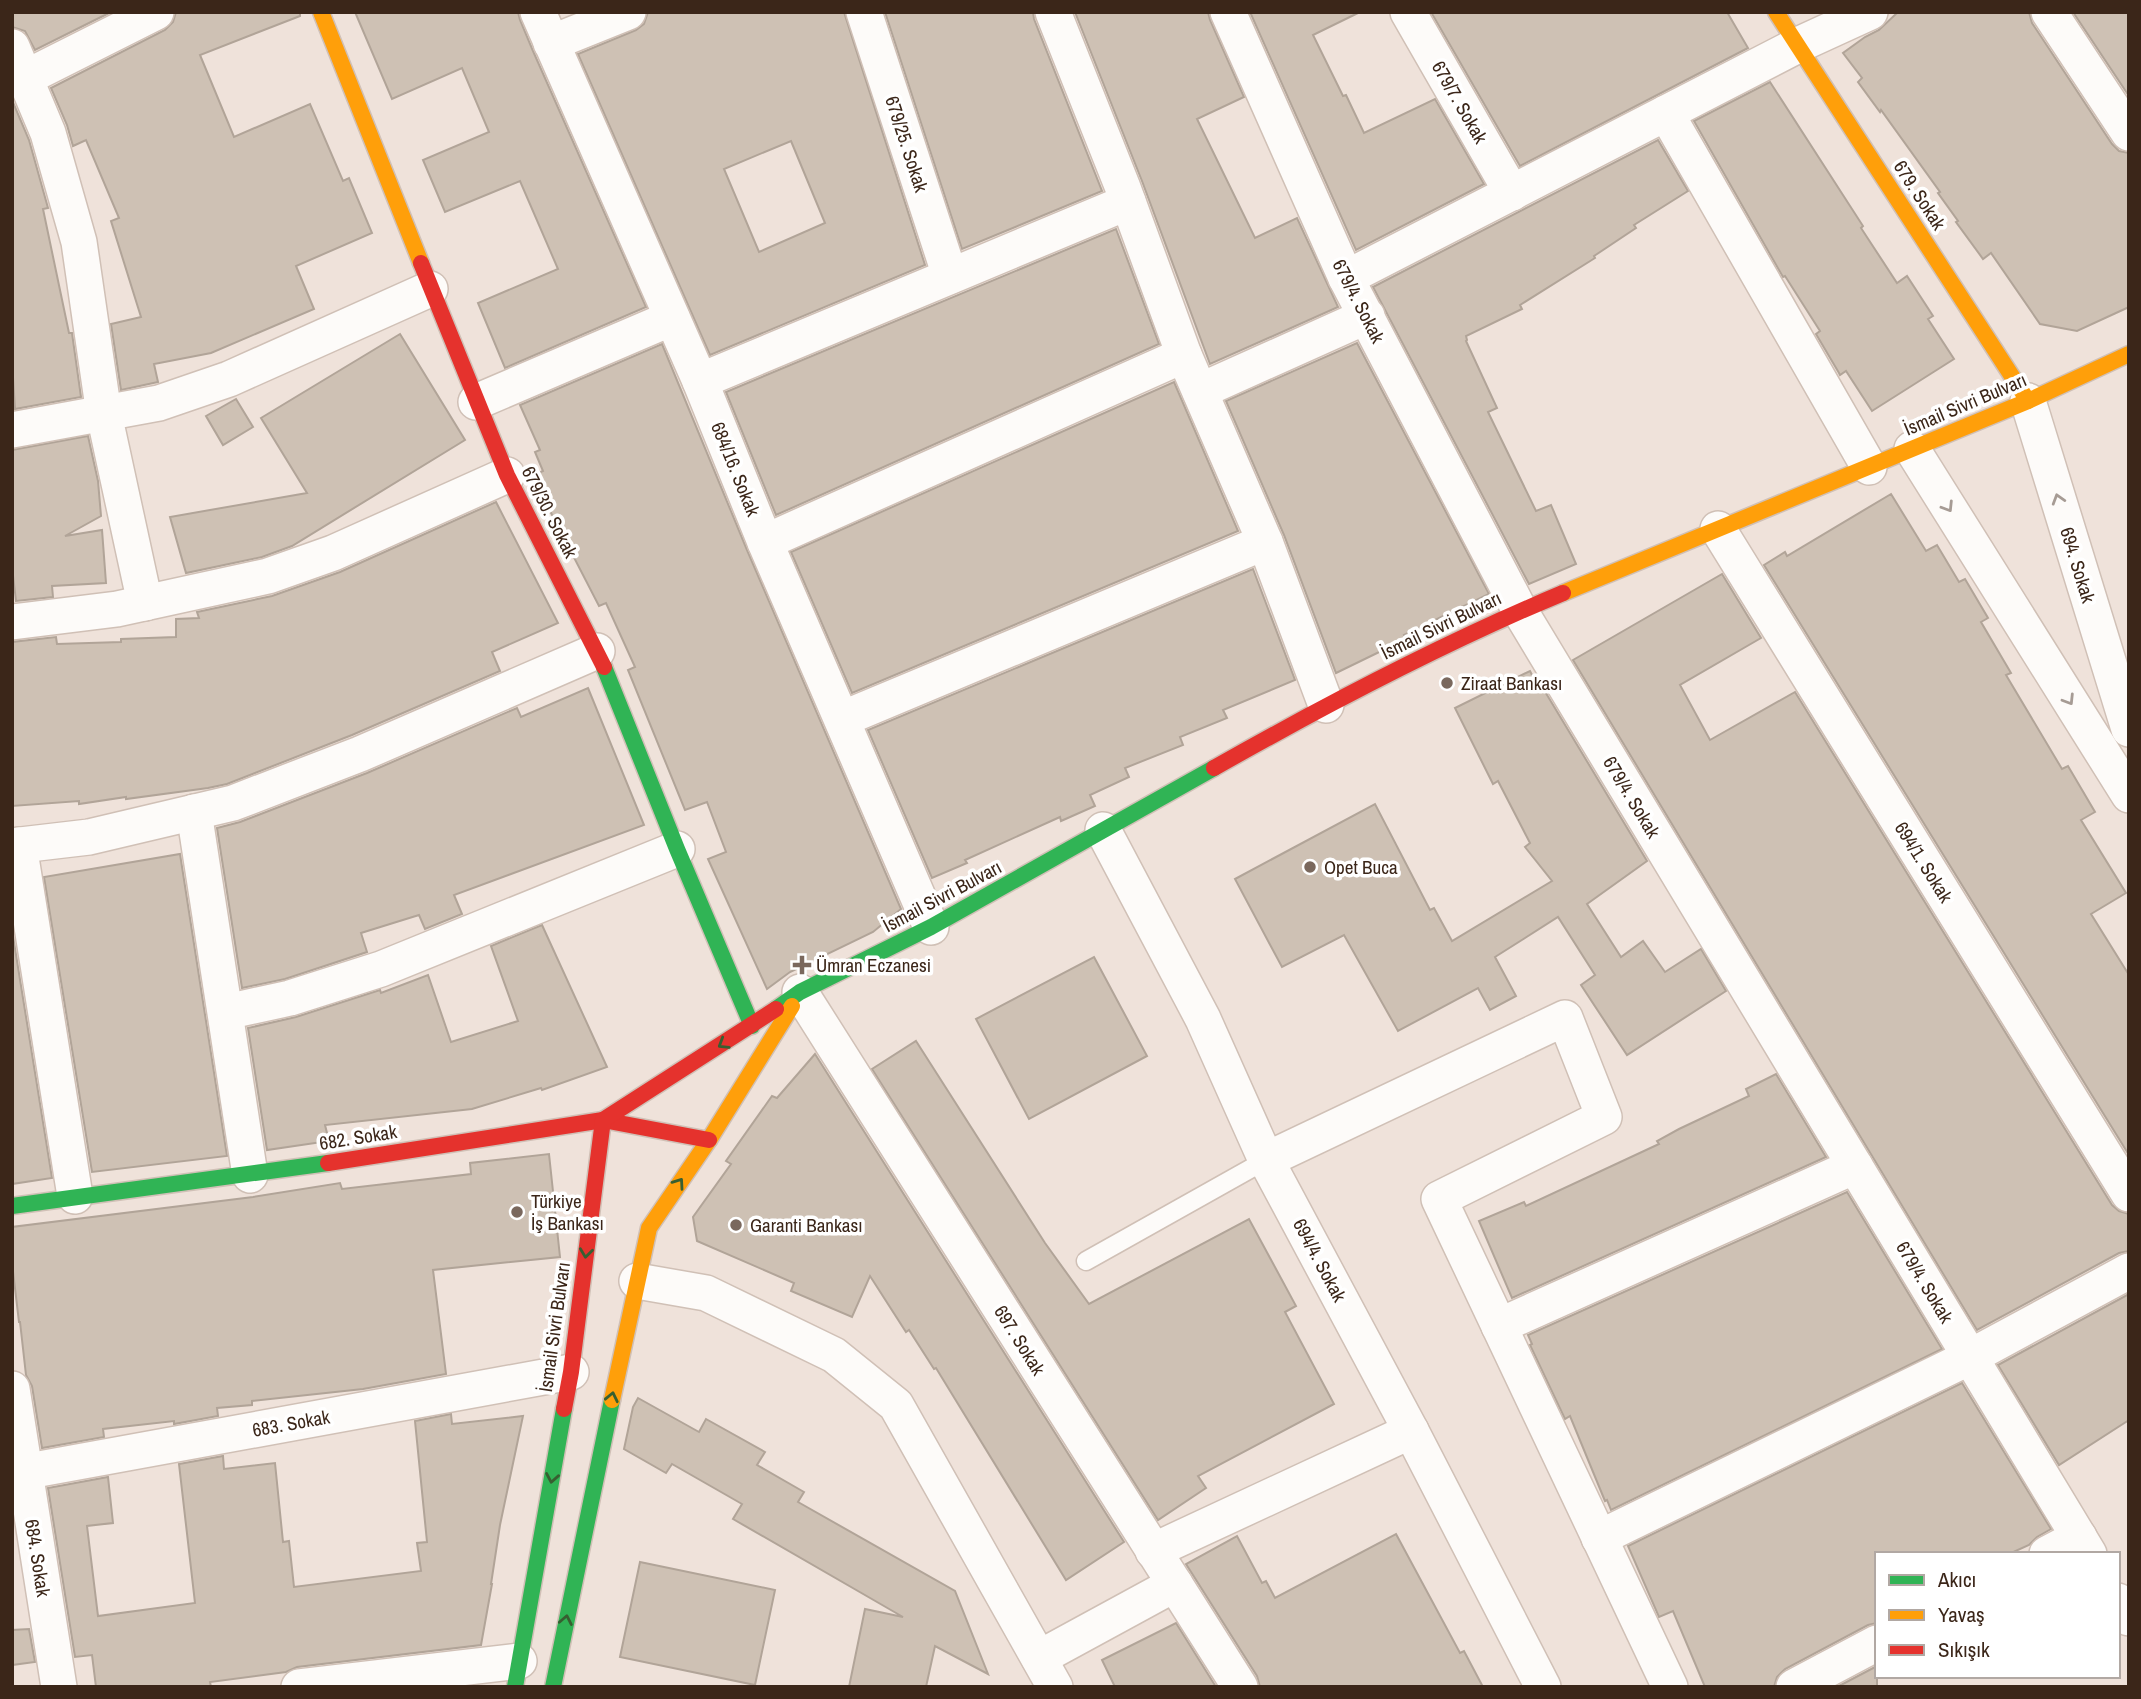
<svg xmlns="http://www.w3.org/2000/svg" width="2141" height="1699" viewBox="0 0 2141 1699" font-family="'Archivo Narrow',sans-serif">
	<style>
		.building { fill: #cec1b4; stroke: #b1a498; stroke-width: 2; fill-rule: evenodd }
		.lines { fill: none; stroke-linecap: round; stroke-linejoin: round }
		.lane-casing { stroke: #d0c0b6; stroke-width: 21 }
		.street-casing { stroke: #d0c0b6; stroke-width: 38 }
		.fast-casing { stroke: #d0c0b6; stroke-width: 19 }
		.slow-casing { stroke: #d0c0b6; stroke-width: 19 }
		.jam-casing { stroke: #d0c0b6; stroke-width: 19 }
		.lane { stroke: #fdfbf9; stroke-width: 18 }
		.street { stroke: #fdfbf9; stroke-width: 35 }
		.fast { stroke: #30b455; stroke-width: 16 }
		.slow { stroke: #ff9f0a; stroke-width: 16 }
		.jam { stroke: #e5322d; stroke-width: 16 }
		.oneway { stroke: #a69b94 }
		.oneway2 { stroke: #375f31 }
		.poi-dot { fill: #7a685d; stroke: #fff; stroke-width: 2.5 }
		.labels { text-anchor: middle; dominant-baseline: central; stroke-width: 7; stroke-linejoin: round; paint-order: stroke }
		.street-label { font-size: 19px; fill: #3b2619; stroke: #fff }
		.poi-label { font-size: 19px; fill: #3b2619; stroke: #fff; text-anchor: start }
	</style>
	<rect width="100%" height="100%" fill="#efe2da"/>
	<g class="building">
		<path d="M12 12H111L35 50 25 31 12 27Z"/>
		<path d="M176 12H300V16L200 55 234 137 310 104 343 181 349 178 372 233 296 266 314 309 211 353 154 364 158 382 121 390 111 324 141 317 111 221 119 218 86 140 73 146 67 125 51 88 165 30 173 22Z"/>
		<path d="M355 12H518L520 20 533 51 646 307 505 368 478 303 558 269 520 181 445 212 423 160 489 132 462 68 392 99Z"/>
		<path d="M648 12H844L925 265 710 355 578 54 636 30 644 24ZM791 141 825 223 759 252 724 169Z"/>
		<path d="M885 12H1033L1034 19 1102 191 962 249Z"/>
		<path d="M1075 12H1208L1210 20 1244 97 1197 119 1255 238 1297 218 1338 307 1210 364 1142 181Z"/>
		<path d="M1250 12H1360L1313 35 1343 96 1346 95 1364 133 1435 99 1484 184 1356 250Z"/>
		<path d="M1431 12H1727L1748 48 1520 166Z"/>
		<path d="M1898 12H2029L2032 23 2112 144 2119 151 2129 153V307L2077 331 2040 324 1991 253 1983 259 1956 222 1958 221 1938 193 1940 192 1881 110 1880 112 1858 82 1862 78 1843 53 1865 37 1879 30Z"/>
		<path d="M2073 12H2129V96Z"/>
		<path d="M1770 82 1863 226 1861 228 1897 283 1907 276 1933 316 1928 319 1954 359 1872 411 1846 371 1840 375 1839 373 1816 334 1820 331 1785 276 1783 277 1694 121Z"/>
		<path d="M12 100 29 140 48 208 43 209 69 333H72L81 397 15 409 12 362Z"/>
		<path d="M1658 140 1688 191 1634 225 1636 228 1594 256 1595 258 1520 305 1522 309 1466 336 1467 340 1466 341 1497 408 1488 412 1536 511 1551 505 1576 564 1529 584 1373 287Z"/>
		<path d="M1116 229 1159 344 776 515 726 392Z"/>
		<path d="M400 334 465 440 292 546 262 557 186 573 170 517 307 493 261 418Z"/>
		<path d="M1357 343 1489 594 1404 635 1406 639 1336 673 1284 535 1226 401Z"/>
		<path d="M662 344 747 550 901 909 873 932 790 972 767 989 708 859 726 852 707 802 685 810 628 670 635 667 606 603 599 606 532 476 543 471 535 452 540 450 520 405Z"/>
		<path d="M1174 382 1238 531 852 693 791 552Z"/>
		<path d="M236 399 253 427 223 445 206 416Z"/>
		<path d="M88 436 98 481 101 516 65 536 102 530 106 583 52 586 53 597 16 601 12 567V450Z"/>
		<path d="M1891 494 1926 551 1937 545 1959 582 1965 579 1988 618 1981 622 2011 673 2006 675 2062 769 2068 766 2095 812 2081 820 2126 893 2091 914 2129 975V1155L1764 565 1785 552 1787 556Z"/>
		<path d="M496 502 558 623 492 652 500 671 352 735 227 784 208 788 126 799V797L79 804V801L12 806V642L56 637 57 644 121 642V639L176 637V619L199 618 197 612 272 596 340 572Z"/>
		<path d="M1253 569 1295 680 1223 710 1227 718 1180 737 1183 745 1125 768 1129 777 1090 795 1095 806 1061 821 1060 817 965 860 967 863 932 878 868 730Z"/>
		<path d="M1722 574 1761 638 1680 685 1710 740 1795 692 2112 1205 2119 1211 2129 1214V1251L2119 1253 1977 1330 1573 660Z"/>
		<path d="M1530 671 1535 681 1538 680 1647 861 1587 904 1621 957 1643 941 1665 972 1701 949 1726 991 1627 1055 1581 985 1595 975 1558 917 1495 957 1516 996 1490 1010 1478 988 1398 1031 1344 935 1282 967 1235 879 1375 804 1430 910 1434 908 1452 941 1552 881 1525 847 1530 843 1498 781 1493 784 1455 708Z"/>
		<path d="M588 688 644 825 454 895 462 914 425 929 419 915 361 933 367 952 285 979 242 988 217 828 240 822 367 773 517 708 521 717Z"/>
		<path d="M180 854 227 1156 92 1172 44 877Z"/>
		<path d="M542 925 607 1067 542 1090 541 1088 472 1109 325 1125 329 1141 267 1150 248 1028 296 1017 380 990 381 993 428 975 451 1042 518 1021 491 946Z"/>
		<path d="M12 930 52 1178 12 1184Z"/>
		<path d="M1094 957 1147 1056 1029 1119 976 1019Z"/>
		<path d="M916 1041 1045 1243 1089 1304 1249 1219 1296 1306 1285 1312 1334 1404 1198 1476 1206 1488 1158 1520 872 1069Z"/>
		<path d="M815 1054 1124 1542 1066 1580 936 1368 934 1369 909 1330 906 1332 870 1276 852 1317 791 1291 794 1283 697 1241 693 1217 731 1164 726 1161 772 1096 777 1098Z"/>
		<path d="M1776 1074 1826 1157 1512 1298 1479 1221 1524 1202 1526 1206 1659 1144 1657 1141 1679 1129 1749 1096 1746 1089Z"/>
		<path d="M549 1154 560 1257 433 1270 446 1374 363 1389 252 1401V1405L217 1408 218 1416 174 1424V1421L103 1429 104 1437 42 1448 32 1386 26 1375 20 1322H19L12 1263V1227L253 1197 340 1183 342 1189 471 1174 470 1163Z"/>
		<path d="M1847 1192 1942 1349 1611 1510 1607 1500 1605 1501 1570 1416 1565 1419 1530 1345 1532 1344 1528 1335Z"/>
		<path d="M2129 1294V1420L2059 1465 1998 1365Z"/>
		<path d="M1962 1383 2051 1529 2037 1537 2029 1545 2009 1554H1877V1623L1868 1625 1785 1669 1777 1677 1774 1687H1705L1673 1611 1659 1617 1628 1546Z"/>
		<path d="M638 1398 699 1432 706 1419 765 1452 757 1465 804 1492 798 1502 955 1591 988 1674 935 1646 926 1687H849L865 1609 903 1617 733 1519 742 1504 672 1464 666 1473 624 1449 633 1407Z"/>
		<path d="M451 1414 452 1424 523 1416 500 1525 491 1584H492L481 1645 297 1667 286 1672 210 1682 211 1687H96L92 1655 75 1657 48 1488 108 1477 113 1523 87 1526 98 1616 195 1603 179 1464 223 1456 224 1469 275 1463 283 1542 289 1541 294 1587 421 1571 417 1543 427 1542 415 1421Z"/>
		<path d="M1396 1534 1460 1653 1464 1651 1483 1687H1260L1257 1676 1186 1564 1237 1536 1262 1583 1266 1581 1275 1598Z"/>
		<path d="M640 1562 775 1590 755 1685 620 1657Z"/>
		<path d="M1176 1623 1216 1687H1115L1102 1660Z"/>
		<path d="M29 1629 35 1662 12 1665V1630Z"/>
		<path d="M1877 1666V1687H1837Z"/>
	</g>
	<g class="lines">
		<defs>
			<path id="lane" d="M1086 1261 1266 1160"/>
			<g id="street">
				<path d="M538 12 700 381 765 542 931 927"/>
				<path d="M864 12 950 276"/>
				<path d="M1053 12 1123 188 1184 355 1265 542 1326 705"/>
				<path d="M1228 12 1346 278 1520 611 2089 1554"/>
				<path d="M1408 12 1512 193"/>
				<path d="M2049 12 2129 133"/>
				<path d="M551 43 628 12"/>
				<path d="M12 47 48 133 79 242 104 414 145 603"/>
				<path d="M25 78 156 12"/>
				<path d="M1666 113 1869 467"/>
				<path d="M1346 278 1798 45 1870 12"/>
				<path d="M700 381 1128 202"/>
				<path d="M1200 391 1367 316"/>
				<path d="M2028 401 2129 729"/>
				<path d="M476 402 672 318"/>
				<path d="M12 430 159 403 229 379 430 289"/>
				<path d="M1912 449 2129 795"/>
				<path d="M1718 529 2129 1194"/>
				<path d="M765 542 1184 355"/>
				<path d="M12 622 117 609 268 576 333 553 507 475"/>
				<path d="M842 719 1265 542"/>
				<path d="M194 812 250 1175"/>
				<path d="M1103 830 1203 1019 1266 1160 1411 1431 1543 1687"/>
				<path d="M19 845 75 1196"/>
				<path d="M12 846 89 837 233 803 360 754 597 651"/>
				<path d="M800 992 1240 1687"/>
				<path d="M226 1012 290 998 381 969 677 849"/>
				<path d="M1266 1160 1565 1018 1604 1117 1439 1199 1670 1687"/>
				<path d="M637 1281 706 1293 834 1355 896 1405 1055 1687"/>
				<path d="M1499 1326 1855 1166"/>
				<path d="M12 1389 59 1687"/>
				<path d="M12 1474 571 1372"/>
				<path d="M1599 1538 1970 1357 2129 1271"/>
				<path d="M1153 1551 1411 1431"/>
				<path d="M2047 1554 2079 1537"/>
				<path d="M2118 1601 2129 1618"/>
				<path d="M1039 1658 1175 1584"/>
				<path d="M299 1687 519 1661"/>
				<path d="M1794 1687 1877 1643"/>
			</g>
			<g id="fast">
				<path d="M604 667 677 849 752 1026"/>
				<path d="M776 1009 800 992 931 927 1214 768"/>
				<path d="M12 1206 328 1163"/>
				<path d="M515 1687 564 1409"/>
				<path d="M553 1687 612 1400"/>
			</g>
			<g id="slow">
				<path d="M321 12 421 263"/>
				<path d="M1776 12 2028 401"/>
				<path d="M1563 593 2028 401 2129 354"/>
				<path d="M612 1400 649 1228 709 1140 792 1006"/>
			</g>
			<g id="jam">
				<path d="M421 263 507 475 604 667"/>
				<path d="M1214 768C1327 704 1443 643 1563 593"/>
				<path d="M328 1163 603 1120 709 1140"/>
				<path d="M564 1409 571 1372 603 1120 776 1009"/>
			</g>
		</defs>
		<use href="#lane" class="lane-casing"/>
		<use href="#street" class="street-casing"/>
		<use href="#fast" class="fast-casing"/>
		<use href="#slow" class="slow-casing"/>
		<use href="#jam" class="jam-casing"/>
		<use href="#lane" class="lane"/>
		<use href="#street" class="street"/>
		<use href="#fast" class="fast"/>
		<use href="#slow" class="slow"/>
		<use href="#jam" class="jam"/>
	</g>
	<defs><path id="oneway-chevron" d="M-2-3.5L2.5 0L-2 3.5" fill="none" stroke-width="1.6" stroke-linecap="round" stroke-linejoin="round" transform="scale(1.75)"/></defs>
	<g class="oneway">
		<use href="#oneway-chevron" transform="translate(2058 499) rotate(-107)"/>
		<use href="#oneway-chevron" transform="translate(1948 507) rotate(58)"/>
		<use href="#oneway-chevron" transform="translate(2069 700) rotate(58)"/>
	</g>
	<g class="oneway2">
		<use href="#oneway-chevron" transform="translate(723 1044) rotate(148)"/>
		<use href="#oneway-chevron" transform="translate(679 1183) rotate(-55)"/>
		<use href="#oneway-chevron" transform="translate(586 1253) rotate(97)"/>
		<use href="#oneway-chevron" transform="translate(612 1397) rotate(-78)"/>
		<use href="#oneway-chevron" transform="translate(552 1478) rotate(100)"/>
		<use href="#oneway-chevron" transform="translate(566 1620) rotate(-79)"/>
	</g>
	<g class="poi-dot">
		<circle cx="1447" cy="683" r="7"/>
		<circle cx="1310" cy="867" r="7"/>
		<path d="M798.5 954.5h7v7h7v7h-7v7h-7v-7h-7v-7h7z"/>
		<circle cx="517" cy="1212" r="7"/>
		<circle cx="736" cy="1225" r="7"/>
	</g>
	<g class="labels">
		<g class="street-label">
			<text transform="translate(1460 102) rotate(60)">679/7. Sokak</text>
			<text transform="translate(907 144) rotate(72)">679/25. Sokak</text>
			<text transform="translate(1920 195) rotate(57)">679. Sokak</text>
			<text transform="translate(1359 301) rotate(63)">679/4. Sokak</text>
			<text transform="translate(1965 404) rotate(-23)">İsmail Sivri Bulvarı</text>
			<text transform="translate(736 469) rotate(68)">684/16. Sokak</text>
			<text transform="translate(550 512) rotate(63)">679/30. Sokak</text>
			<text transform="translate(2078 565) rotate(73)">694. Sokak</text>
			<text transform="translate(1441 625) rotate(-26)">İsmail Sivri Bulvarı</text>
			<text transform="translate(1632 797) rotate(59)">679/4. Sokak</text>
			<text transform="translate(1924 862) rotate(58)">694/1. Sokak</text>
			<text transform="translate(942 896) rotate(-28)">İsmail Sivri Bulvarı</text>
			<text transform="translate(358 1137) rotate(-9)">682. Sokak</text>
			<text transform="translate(1320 1260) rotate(62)">694/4. Sokak</text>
			<text transform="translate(1925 1282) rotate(59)">679/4. Sokak</text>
			<text transform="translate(554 1327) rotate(-82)">İsmail Sivri Bulvarı</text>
			<text transform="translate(1020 1340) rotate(58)">697. Sokak</text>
			<text transform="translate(291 1423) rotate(-10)">683. Sokak</text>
			<text transform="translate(38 1558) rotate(81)">684. Sokak</text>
		</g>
		<g class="poi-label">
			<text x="1461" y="683">Ziraat Bankası</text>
			<text x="1324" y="867">Opet Buca</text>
			<text x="816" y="965">Ümran Eczanesi</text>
			<text x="531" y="1201">Türkiye<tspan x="531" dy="22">İş Bankası</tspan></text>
			<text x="750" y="1225">Garanti Bankası</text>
		</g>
	</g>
	<rect width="2141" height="1699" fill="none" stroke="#3b2619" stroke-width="28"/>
	<rect x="1875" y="1552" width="245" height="126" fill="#ffffff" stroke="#b1a8a3" stroke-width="2"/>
	<rect x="1889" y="1575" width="35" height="10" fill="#30b455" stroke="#b1a8a3" stroke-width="2"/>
	<text x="1938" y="1587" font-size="21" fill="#3b2619">Akıcı</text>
	<rect x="1889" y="1610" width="35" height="10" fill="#ff9f0a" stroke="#b1a8a3" stroke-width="2"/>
	<text x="1938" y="1622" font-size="21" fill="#3b2619">Yavaş</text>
	<rect x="1889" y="1645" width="35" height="10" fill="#e5322d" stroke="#b1a8a3" stroke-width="2"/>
	<text x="1938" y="1657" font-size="21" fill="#3b2619">Sıkışık</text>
</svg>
